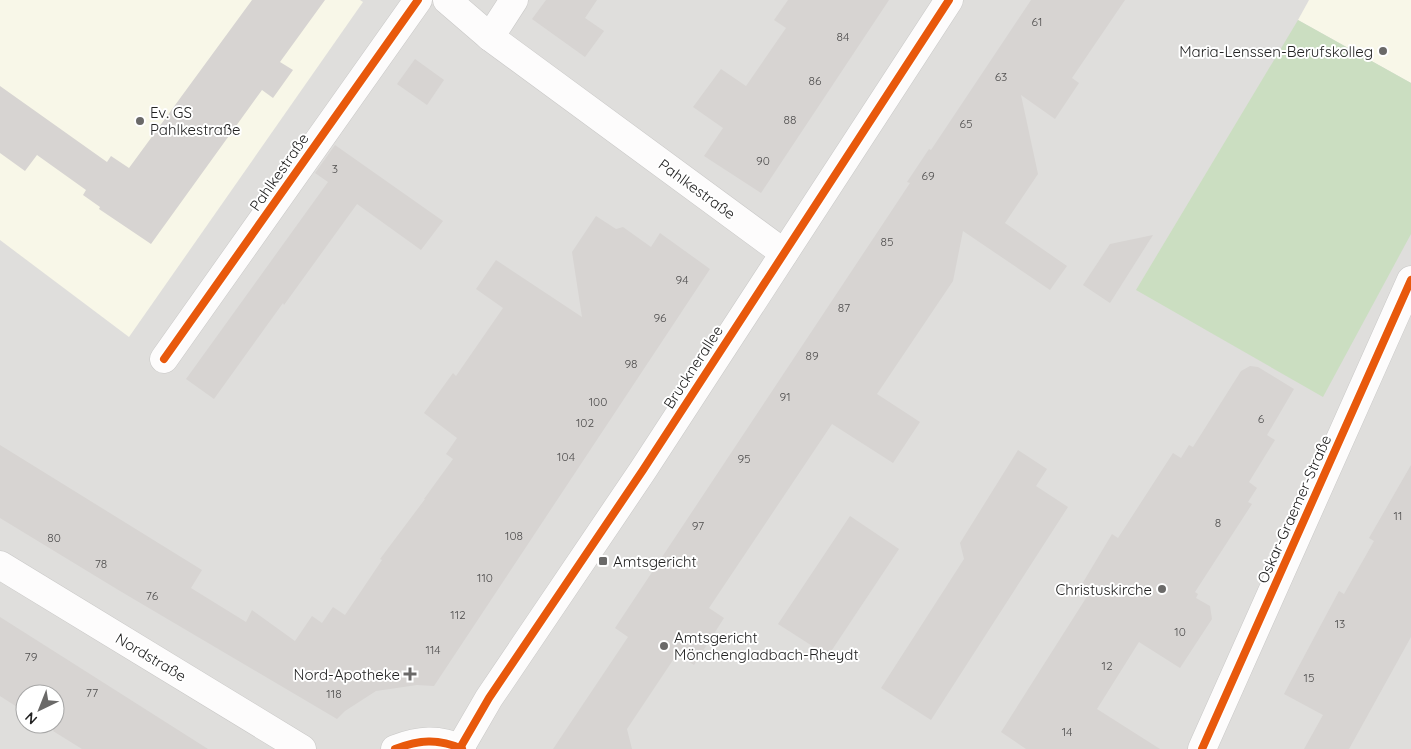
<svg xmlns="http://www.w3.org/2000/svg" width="1411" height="749" viewBox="0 0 1411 749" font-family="Quicksand,sans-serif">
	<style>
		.residential { fill: #dfdedc; fill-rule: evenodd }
		.education { fill: #f8f7e8 }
		.forest { fill: #cbdec1 }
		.building { fill: #d7d4d2 }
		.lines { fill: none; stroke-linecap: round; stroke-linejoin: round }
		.minor-casing { stroke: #c9c8c7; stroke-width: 29 }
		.tertiary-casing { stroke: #c9c8c7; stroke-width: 29 }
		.minor { stroke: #fdfcfc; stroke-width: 28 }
		.tertiary { stroke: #fdfcfc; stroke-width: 28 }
		.cycleway-casing { stroke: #fff; stroke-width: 11 }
		.cycleway { stroke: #e8590c; stroke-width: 8 }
		.poi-dot { fill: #6a6968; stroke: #fff; stroke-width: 2 }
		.labels { text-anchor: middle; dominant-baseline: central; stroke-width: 4; stroke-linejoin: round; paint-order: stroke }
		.number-label { font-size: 12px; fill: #4f4e4e }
		.poi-label { font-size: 15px; fill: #222; stroke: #fff; text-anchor: end }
		.street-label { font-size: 15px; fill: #222; stroke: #fff }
	</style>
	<rect width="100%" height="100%" fill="#f0eeeb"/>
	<path class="residential" d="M0 0H1411V749H0ZM25 694H55V724H25Z"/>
	<g class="education">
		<path d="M0 0H360L363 2 129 337 0 240Z"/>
		<path d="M1309 0H1411V83L1298 20Z"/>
	</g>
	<path class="forest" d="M1298 20 1411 83V234L1323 397 1136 290Z"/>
	<g class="building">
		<path d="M252 0H325L280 62 293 70 273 98 262 90 151 244 99 209 100 207 83 195 86 190 37 155 25 171 0 153V86L107 162 111 156 129 168Z"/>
		<path d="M546 0H597L585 18 604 31 585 57 532 19Z"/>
		<path d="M788 0H889L761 193 704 156 723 128 693 107 721 69 746 86 786 28 774 20Z"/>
		<path d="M1031 0H1125L1072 78 1079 83 1055 119 1021 95 1038 174 1005 223 1067 266 1050 290 963 231 953 281 877 394 920 422 893 463 832 424 709 608 724 618 694 665 677 654 627 729 632 749H553L628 637 615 628 910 183 907 182 929 149 931 150Z"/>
		<path d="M415 59 444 80 427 105 397 84Z"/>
		<path d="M335 145 443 221 421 250 357 204 284 305 283 303 214 399 186 379 328 182 315 173Z"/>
		<path d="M596 216 616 229 623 227 651 247 660 233 710 269 434 686 417 685 376 691 345 711 337 719 120 591 0 518V445L202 570 191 588 246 622 252 610 295 641 312 616 322 623 333 607 345 615 382 560 380 559 425 499H424L453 459 446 454 457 438 424 413 453 373 456 376 503 308 476 289 496 260 582 317 572 252Z"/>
		<path d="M1153 235 1110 303 1083 285 1110 244Z"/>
		<path d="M1250 366 1258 367 1294 389 1267 435 1275 440 1249 482 1257 488 1248 502 1252 504 1195 592 1198 594 1196 598 1210 606 1212 619 1180 668 1139 642 1097 709 1160 749H1026L1001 732 1093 587 1079 589 1112 534 1118 538 1173 453 1181 458 1189 445 1193 447 1241 371Z"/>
		<path d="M1018 450 1047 469 1036 486 1068 507 931 720 881 688 964 559 960 543Z"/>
		<path d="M1411 465V637L1349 749H1304L1323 715 1284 694 1339 591 1344 594 1374 541 1369 538Z"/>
		<path d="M850 516 899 549 828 656 778 624Z"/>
		<path d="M0 617 71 662 208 749H82L53 731 54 730 44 724H55V694H25V712L0 696Z"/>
	</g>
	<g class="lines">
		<defs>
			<g id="minor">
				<path d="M447 0 490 37 784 253"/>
				<path d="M490 37 514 0"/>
				<path d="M164 359 418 0"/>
				<path d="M460 748 489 698 643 470 949 0"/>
				<path d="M1202 749 1411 280"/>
			</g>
			<g id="tertiary">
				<path d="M0 565 302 749"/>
				<path d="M395 749C419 740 438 738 462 749"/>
			</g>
		</defs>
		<use href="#minor" class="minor-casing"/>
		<use href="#tertiary" class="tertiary-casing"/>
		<use href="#minor" class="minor"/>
		<use href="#tertiary" class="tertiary"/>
		<defs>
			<g id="cycleway">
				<path d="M164 359 418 0"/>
				<path d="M460 748 489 698 643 470 949 0"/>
				<path d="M395 749C419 740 438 738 462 749"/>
				<path d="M1202 749 1411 280"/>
			</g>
		</defs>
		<use href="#cycleway" class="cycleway-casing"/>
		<use href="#cycleway" class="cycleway"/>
	</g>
	<g class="poi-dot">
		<circle cx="1383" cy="51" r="5"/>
		<circle cx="140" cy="121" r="5"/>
		<rect x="598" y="556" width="10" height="10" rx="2.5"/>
		<circle cx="1162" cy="589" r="5"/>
		<circle cx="664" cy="646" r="5"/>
		<path d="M407.5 666.5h5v5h5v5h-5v5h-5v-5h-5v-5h5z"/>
	</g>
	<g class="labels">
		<g class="number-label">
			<text x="1037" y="21">61</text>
			<text x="843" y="36">84</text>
			<text x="1001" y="76">63</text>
			<text x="815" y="80">86</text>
			<text x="790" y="119">88</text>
			<text x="966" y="123">65</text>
			<text x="763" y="160">90</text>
			<text x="335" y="168">3</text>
			<text x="928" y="175">69</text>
			<text x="887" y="241">85</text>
			<text x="682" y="279">94</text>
			<text x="844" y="307">87</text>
			<text x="660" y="317">96</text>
			<text x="812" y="355">89</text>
			<text x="631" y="363">98</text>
			<text x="785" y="396">91</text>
			<text x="598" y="401">100</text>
			<text x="1261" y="418">6</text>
			<text x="585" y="422">102</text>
			<text x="566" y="456">104</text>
			<text x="744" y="458">95</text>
			<text x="1398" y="515">11</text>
			<text x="1218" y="522">8</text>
			<text x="698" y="525">97</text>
			<text x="514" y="535">108</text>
			<text x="54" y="537">80</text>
			<text x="101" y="563">78</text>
			<text x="485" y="577">110</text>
			<text x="152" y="595">76</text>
			<text x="458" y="614">112</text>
			<text x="1340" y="623">13</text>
			<text x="1180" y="631">10</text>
			<text x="433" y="649">114</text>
			<text x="31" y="656">79</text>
			<text x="1107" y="665">12</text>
			<text x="1309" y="677">15</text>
			<text x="92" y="692">77</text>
			<text x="334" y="693">118</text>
			<text x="1067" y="731">14</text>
		</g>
		<g class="poi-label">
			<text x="1373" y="51">Maria-Lenssen-Berufskolleg</text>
			<text x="150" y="112" text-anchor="start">Ev. GS<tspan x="150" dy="17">Pahlkestraße</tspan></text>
			<text x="613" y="561" text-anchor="start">Amtsgericht</text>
			<text x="1152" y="589">Christuskirche</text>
			<text x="674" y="637" text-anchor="start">Amtsgericht<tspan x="674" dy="17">Mönchengladbach-Rheydt</tspan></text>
			<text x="400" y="674">Nord-Apotheke</text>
		</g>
		<g class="street-label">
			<text transform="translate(279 172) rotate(-55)">Pahlkestraße</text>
			<text transform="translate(697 189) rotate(36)">Pahlkestraße</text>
			<text transform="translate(693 367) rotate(-57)">Brucknerallee</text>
			<text transform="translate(1294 509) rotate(-66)">Oskar-Graemer-Straße</text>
			<text transform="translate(151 657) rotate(31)">Nordstraße</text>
		</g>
	</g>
	<g transform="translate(40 709) rotate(223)"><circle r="24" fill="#ffffff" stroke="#a7a7a7"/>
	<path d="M0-4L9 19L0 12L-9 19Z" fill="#6a6968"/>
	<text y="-8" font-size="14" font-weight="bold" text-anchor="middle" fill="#222222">N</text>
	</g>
</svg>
